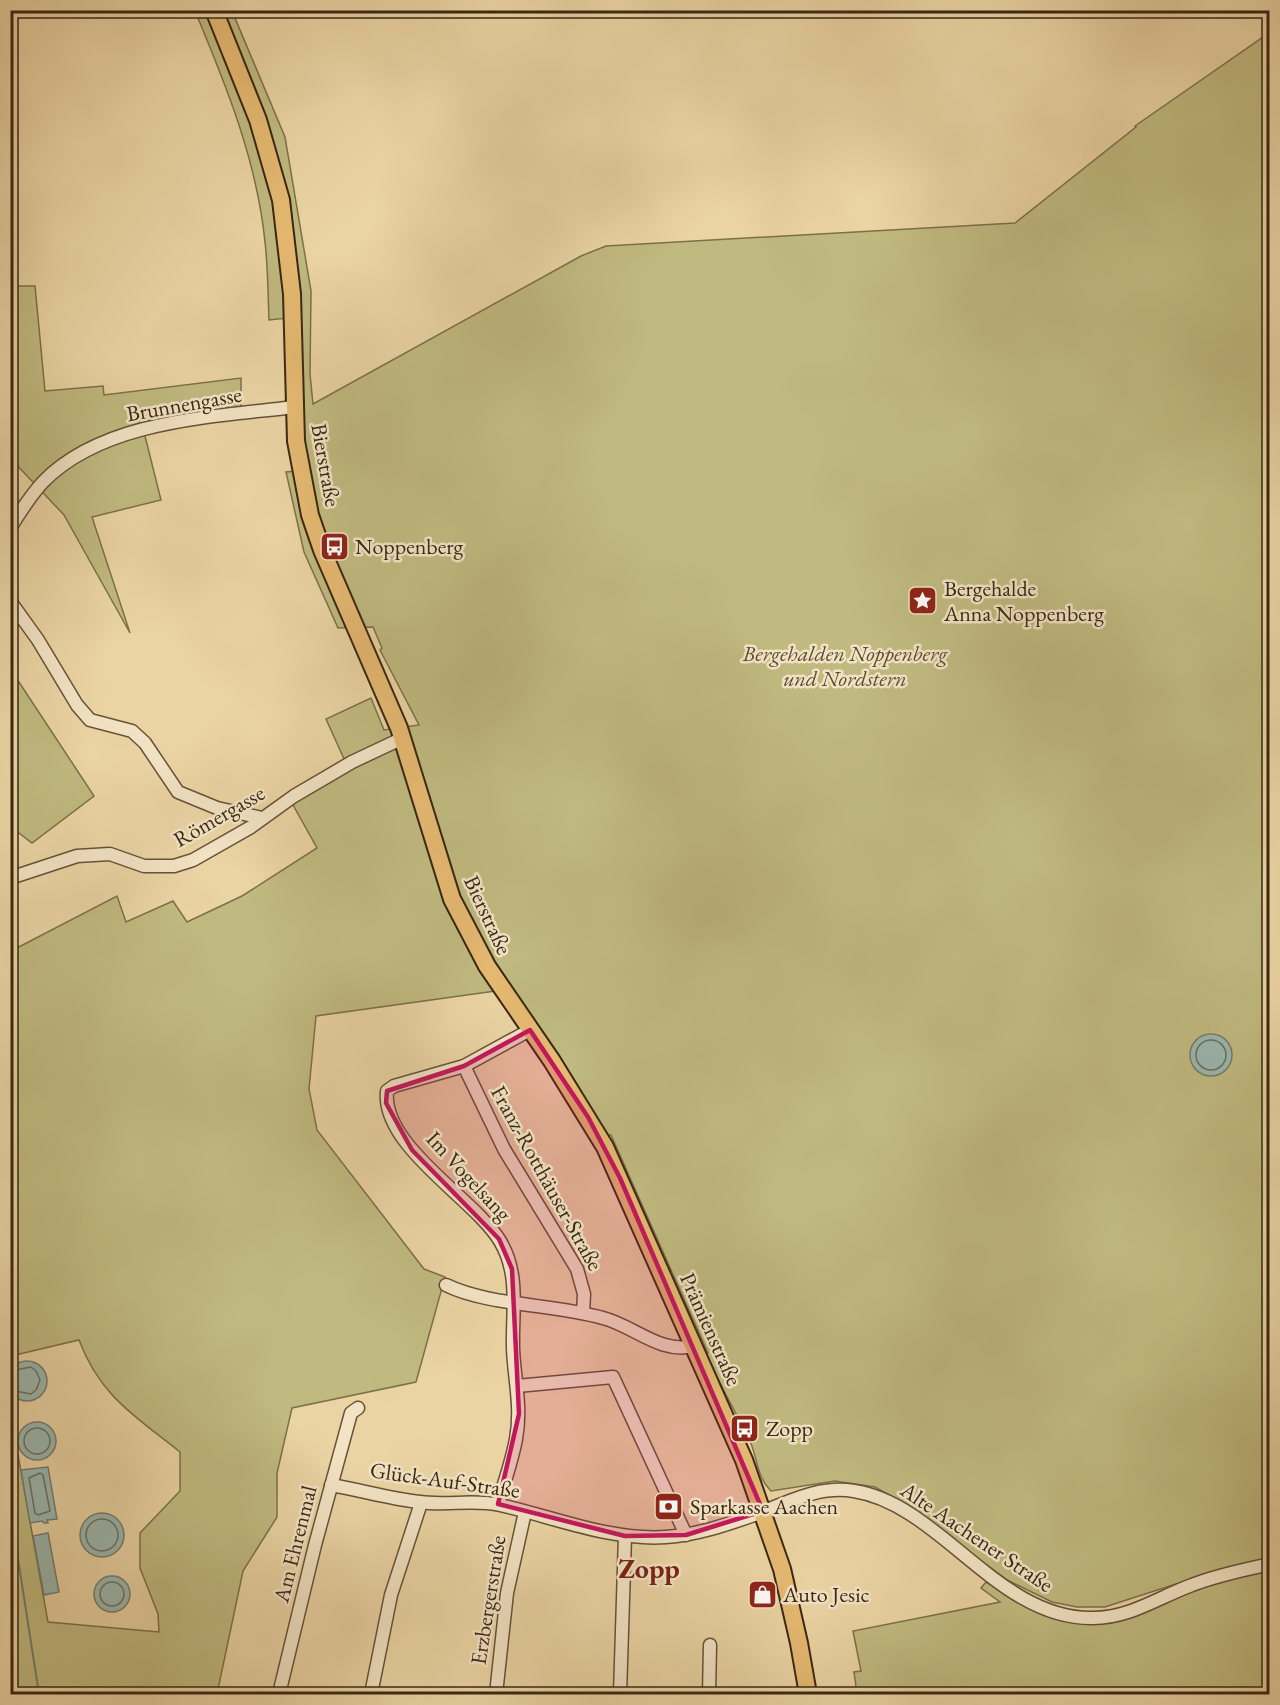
<svg xmlns="http://www.w3.org/2000/svg" width="1280" height="1705" viewBox="0 0 1280 1705" font-family="'EB Garamond',serif">
	<style>
		.green { fill: #c0ba80; stroke: #7c704a; stroke-width: 1.5 }
		.water { fill: #9bb7af; stroke: #747d71; stroke-width: 1.5 }
		.lines { fill: none; stroke-linecap: round; stroke-linejoin: round }
		.shore { stroke: #6a6f62; stroke-width: 1.5 }
		.stream { stroke: #747d71; stroke-width: 2 }
		.minor-casing { stroke: #665238; stroke-width: 15 }
		.major-casing { stroke: #392714; stroke-width: 20 }
		.minor { stroke: #f2e3c4; stroke-width: 12 }
		.major { stroke: #e6ba72; stroke-width: 16 }
		.marked { fill: #c2185b; fill-opacity: 0.2; stroke: #c2185b; stroke-width: 4.5; stroke-linejoin: round }
		.labels { text-anchor: middle; dominant-baseline: central; stroke-width: 5; stroke-linejoin: round; paint-order: stroke }
		.street-label { font-size: 22px; fill: #392714; stroke: #f2e3c4 }
		.poi-label { font-size: 22px; fill: #392714; stroke: #f2e3c4; text-anchor: start }
		.park-label { font-size: 22px; font-style: italic; fill: #5b4c2f; stroke: #f2e3c4 }
		.district-label { font-size: 28px; font-weight: bold; fill: #7a1f14; stroke: #f2e3c4 }
	</style>
	<rect width="100%" height="100%" fill="#ebd4a4"/>
	<filter id="stains"><feTurbulence type="fractalNoise" baseFrequency=".00333" numOctaves="4"/><feColorMatrix values="0 0 0 0 .2 0 0 0 0 .09 0 0 0 0 .02 0 0 0 .5 -.17"/></filter>
	<radialGradient id="worn" r=".72"><stop offset=".6" stop-color="#630" stop-opacity="0"/><stop offset="1" stop-color="#630" stop-opacity=".3"/></radialGradient>
	<g class="green">
		<path d="M195 11H232L285 137 311 291 310 374 313 404 581 256 606 246 1015 223 1136 127 1135 126 1269 33V1561L1213 1572 1105 1607H1077L1052 1602 1007 1580 898 1500 875 1487 835 1481 771 1491C755 1475 758 1455 748 1437 734 1409 719 1382 705 1355L708 1353 611 1135H607L562 1061 510 989 316 1016 309 1089 317 1130 424 1269 445 1277 416 1382 292 1408 277 1473V1517L243 1571 217 1694H11L10 1410 48 1622 159 1632 158 1614 140 1568V1533L180 1491V1452C135 1416 100 1396 79 1340L11 1356V951L117 896 126 922 173 901 187 922 242 896 317 848 288 796 345 761 326 719 371 698 384 730 419 725 380 650 382 648 373 627 338 628 304 552 286 472 307 470 297 317 269 320C268 295 268 268 265 242 257 161 226 85 195 11Z"/>
		<path d="M11 286H35L45 391 103 386 104 395 241 378V408L142 424 161 500 92 517 130 633 64 515 11 459Z"/>
		<path d="M11 670 94 796 32 843 11 827Z"/>
		<path d="M1269 1571V1694H857L854 1672 861 1671 853 1631 1000 1602 981 1588 986 1582 1024 1604 1075 1622 1214 1582Z"/>
	</g>
	<g class="water">
		<circle cx="1211" cy="1055" r="21"/>
		<circle cx="27" cy="1381" r="20"/>
		<circle cx="37" cy="1441" r="19"/>
		<path d="M48 1467 57 1519 47 1520 48 1523H44L42 1521 30 1523 21 1470Z"/>
		<circle cx="102" cy="1535" r="22"/>
		<path d="M48 1533 59 1592 44 1595 33 1536Z"/>
		<circle cx="112" cy="1594" r="18"/>
	</g>
	<g class="lines">
		<g class="shore">
			<circle cx="1211" cy="1055" r="15"/>
			<path d="M10 1371 31 1367 36 1371 40 1380 36 1390 31 1394 10 1390"/>
			<circle cx="37" cy="1441" r="13"/>
			<path d="M40 1473 43 1475 50 1511 38 1515 35 1513 29 1478Z"/>
			<circle cx="102" cy="1535" r="16"/>
			<circle cx="112" cy="1594" r="12"/>
		</g>
		<path class="stream" d="M10 1507 39 1694"/>
		<defs>
			<g id="minor">
				<path d="M10 528C20 512 30 496 43 482 103 420 213 417 294 407"/>
				<path d="M10 601 38 640 77 705 90 720 132 731 145 743 178 792 217 808 262 818"/>
				<path d="M10 878 77 856 110 854 144 866H174L193 860 251 827 294 796 352 762 403 738"/>
				<path d="M464 1066 504 1149 577 1269 584 1294 583 1312"/>
				<path d="M446 1285C489 1306 555 1304 603 1318 634 1326 660 1354 693 1346"/>
				<path d="M517 1386 613 1377 686 1535"/>
				<path d="M331 1485C361 1490 390 1499 420 1502 446 1506 474 1499 500 1505 554 1517 611 1541 666 1537 696 1535 726 1525 754 1515 787 1503 818 1485 854 1491 940 1504 998 1620 1093 1618 1130 1618 1159 1597 1192 1585 1217 1575 1243 1570 1270 1564"/>
				<path d="M498 1504C504 1483 512 1461 516 1439 522 1407 514 1378 513 1348 512 1311 520 1274 500 1241 475 1199 381 1146 387 1091L394 1086 464 1066 530 1030"/>
				<path d="M279 1694 315 1545 351 1413 358 1408"/>
				<path d="M371 1694 391 1595 421 1503"/>
				<path d="M496 1694 507 1593 525 1512"/>
				<path d="M620 1694 625 1536"/>
				<path d="M709 1694 710 1645"/>
			</g>
			<path id="major" d="M214 10 258 120 281 200 292 294 296 441 310 515 322 550 399 728 452 899 487 966 552 1061 605 1147 744 1460 782 1569 799 1643 808 1694"/>
		</defs>
		<use href="#minor" class="minor-casing"/>
		<use href="#major" class="major-casing"/>
		<use href="#minor" class="minor"/>
		<use href="#major" class="major"/>
	</g>
	<path class="marked" d="M530 1030 588 1117 620 1178 763 1511 686 1535 625 1536 498 1504 519 1414 512 1269 499 1239 412 1150 386 1103 387 1091 464 1066Z"/>
	<defs>
		<symbol id="bus-square" viewBox="-11 -11 22 22"><rect x="-9" y="-9" width="18" height="18" rx="4" fill="#8f2418" stroke="#f2e3c4"/><path d="M-5-6H5V4H4V6H2V4H-2V6H-4V4H-5ZM-3.5-4V0h7V-4ZM-3.5 1.2v1.5H-2V1.2ZM2 1.2v1.5H3.5V1.2Z" fill="#fff"/></symbol>
		<symbol id="sight-square" viewBox="-11 -11 22 22"><rect x="-9" y="-9" width="18" height="18" rx="4" fill="#8f2418" stroke="#f2e3c4"/><path d="M0-6L1.8-2.2L6-1.7L2.9 1.2L3.7 5.4L0 3.3L-3.7 5.4L-2.9 1.2L-6-1.7L-1.8-2.2Z" fill="#fff"/></symbol>
		<symbol id="bank-square" viewBox="-11 -11 22 22"><rect x="-9" y="-9" width="18" height="18" rx="4" fill="#8f2418" stroke="#f2e3c4"/><path d="M-6-4H6V4H-6ZM0-2.3a2.3 2.3 0 1 0 0 4.6a2.3 2.3 0 1 0 0-4.6Z" fill="#fff"/></symbol>
		<symbol id="shop-square" viewBox="-11 -11 22 22"><rect x="-9" y="-9" width="18" height="18" rx="4" fill="#8f2418" stroke="#f2e3c4"/><path d="M-5-2.5h2.3a2.7 3.5 0 0 1 5.4 0H5L5.5 6h-11ZM-1.5-2.5h3a1.5 2.3 0 0 0-3 0Z" fill="#fff"/></symbol>
	</defs>
	<g fill-rule="evenodd">
		<use href="#bus-square" x="318" y="530" width="33" height="33"/>
		<use href="#sight-square" x="906" y="584" width="33" height="33"/>
		<use href="#bus-square" x="728" y="1412" width="33" height="33"/>
		<use href="#bank-square" x="652" y="1490" width="33" height="33"/>
		<use href="#shop-square" x="746" y="1578" width="33" height="33"/>
	</g>
	<g class="labels">
		<g class="street-label">
			<text transform="translate(184 404) rotate(-10)">Brunnengasse</text>
			<text transform="translate(326 465) rotate(80)">Bierstraße</text>
			<text transform="translate(219 816) rotate(-30)">Römergasse</text>
			<text transform="translate(488 915) rotate(65)">Bierstraße</text>
			<text transform="translate(469 1176) rotate(47)">Im Vogelsang</text>
			<text transform="translate(547 1178) rotate(61)">Franz-Rotthäuser-Straße</text>
			<text transform="translate(711 1329) rotate(66)">Prämienstraße</text>
			<text transform="translate(445 1480) rotate(8)">Glück-Auf-Straße</text>
			<text transform="translate(977 1537) rotate(34)">Alte Aachener Straße</text>
			<text transform="translate(295 1544) rotate(-76)">Am Ehrenmal</text>
			<text transform="translate(488 1600) rotate(-81)">Erzbergerstraße</text>
		</g>
		<g class="poi-label">
			<text x="355" y="546">Noppenberg</text>
			<text x="944" y="588">Bergehalde<tspan x="944" dy="25">Anna Noppenberg</tspan></text>
			<text x="766" y="1428">Zopp</text>
			<text x="690" y="1506">Sparkasse Aachen</text>
			<text x="783" y="1594">Auto Jesic</text>
		</g>
		<g class="park-label">
			<text x="845" y="653">Bergehalden Noppenberg<tspan x="845" dy="25">und Nordstern</tspan></text>
		</g>
		<g class="district-label">
			<text x="649" y="1568">Zopp</text>
		</g>
	</g>
	<rect width="1280" height="1705" fill="none" stroke="#ebd4a4" stroke-width="36"/>
	<rect x="12" y="12" width="1256" height="1681" fill="none" stroke="#392714" stroke-width="3"/>
	<rect x="18" y="18" width="1244" height="1669" fill="none" stroke="#392714" stroke-width="1.5"/>
	<rect width="100%" height="100%" filter="url(#stains)"/>
	<rect width="100%" height="100%" fill="url(#worn)"/>
</svg>
